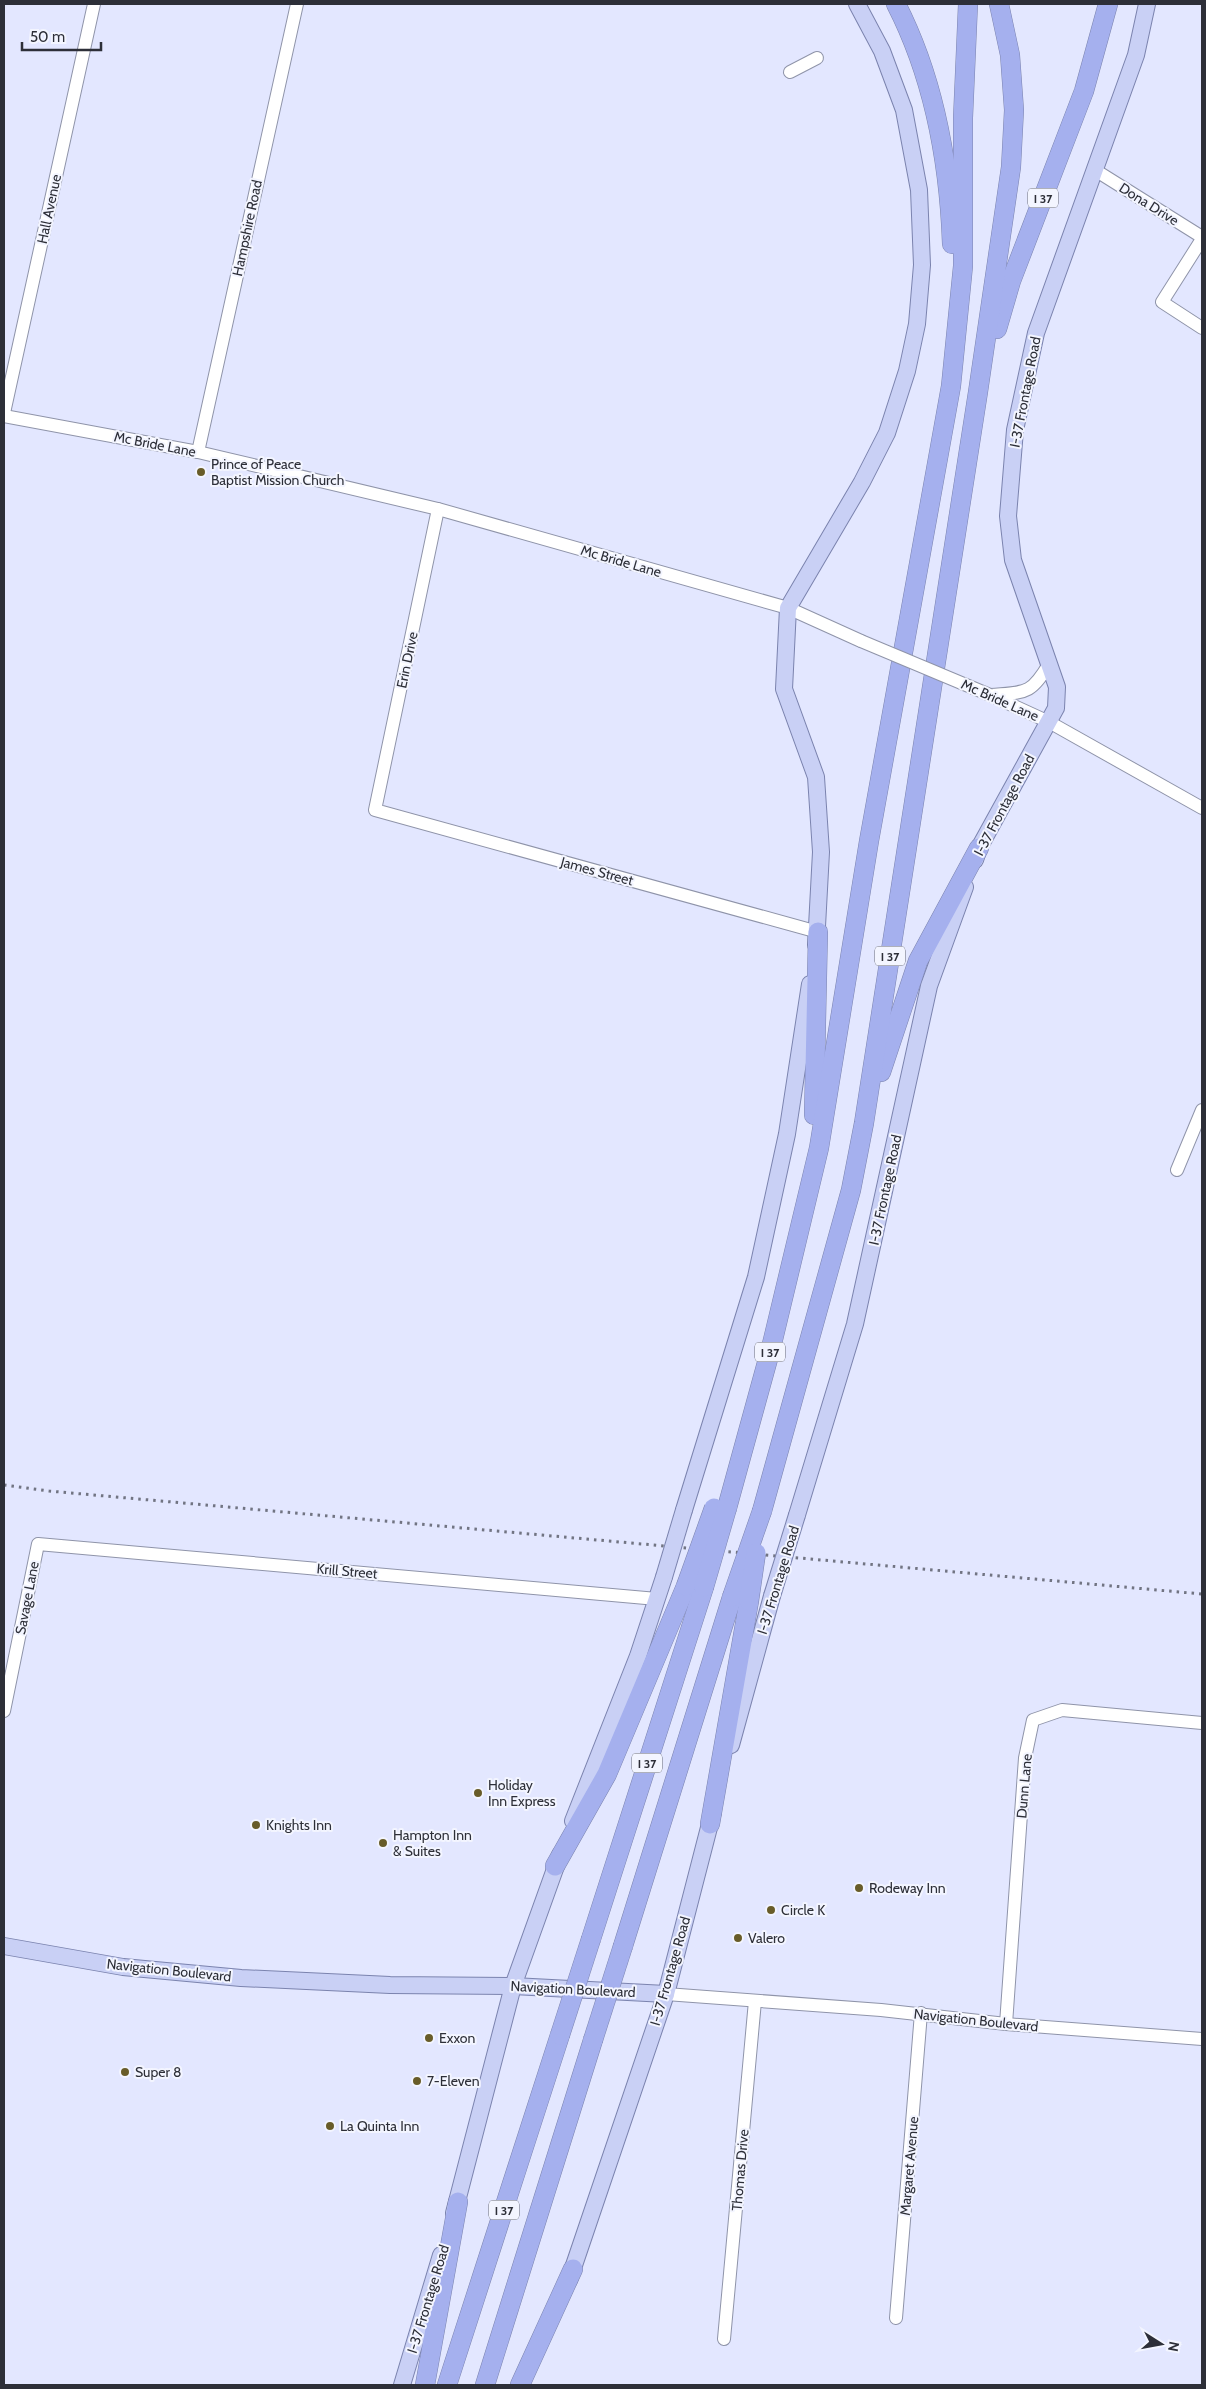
<svg xmlns="http://www.w3.org/2000/svg" width="1206" height="2389" viewBox="0 0 1206 2389" font-family="Cabin,sans-serif">
	<style>
		.lines { fill: none; stroke-linecap: round; stroke-linejoin: round }
		.minor-casing { stroke: #8f94a9; stroke-width: 14 }
		.major-casing { stroke: #7b83ae; stroke-width: 18 }
		.highway-casing { stroke: #7b83ae; stroke-width: 20 }
		.minor { stroke: #fff; stroke-width: 12 }
		.major { stroke: #c9d0f5; stroke-width: 16 }
		.highway { stroke: #a5b0ee; stroke-width: 19 }
		.rail { stroke: #717482; stroke-width: 3; stroke-dasharray: 2.5 5; stroke-linecap: butt }
		.minor-bridge-casing { stroke: #8f94a9; stroke-width: 14; stroke-linecap: butt }
		.major-bridge-casing { stroke: #7b83ae; stroke-width: 18; stroke-linecap: butt }
		.highway-bridge-casing { stroke: #7b83ae; stroke-width: 20; stroke-linecap: butt }
		.minor-bridge { stroke: #fff; stroke-width: 12 }
		.major-bridge { stroke: #c9d0f5; stroke-width: 16 }
		.highway-bridge { stroke: #a5b0ee; stroke-width: 19 }
		.poi-dot { fill: #685c29; stroke: #f3f5ff; stroke-width: 2 }
		.labels { text-anchor: middle; dominant-baseline: central; stroke-width: 4; stroke-linejoin: round; paint-order: stroke }
		.shield { fill: #f3f5ff; stroke: #686a74; stroke-width: 1 }
		.shield-label { font-size: 12px; font-weight: bold; fill: #2d2f38 }
		.street-label { font-size: 14px; fill: #2d2f38; stroke: #f3f5ff }
		.poi-label { font-size: 14px; fill: #2d2f38; stroke: #f3f5ff; text-anchor: start }
	</style>
	<rect width="100%" height="100%" fill="#e3e7ff"/>
	<g class="lines">
		<defs>
			<g id="minor">
				<path d="M790 72 817 58"/>
				<path d="M1095 170 1202 237"/>
				<path d="M1202 239 1162 302 1202 328"/>
				<path d="M4 413 94 4"/>
				<path d="M4 416 198 452 438 509 788 608 861 641"/>
				<path d="M198 452 297 4"/>
				<path d="M438 509 375 810 818 932"/>
				<path d="M990 695 1049 722 1202 808"/>
				<path d="M991 695C1025 692 1031 695 1049 664"/>
				<path d="M1177 1170 1202 1110"/>
				<path d="M4 1711 38 1544 657 1599"/>
				<path d="M666 1994 881 2010 1006 2024 1202 2039"/>
				<path d="M1006 2024 1025 1758 1033 1720 1062 1710 1202 1723"/>
				<path d="M896 2318 921 2013"/>
				<path d="M724 2339 755 2001"/>
			</g>
			<g id="major">
				<path d="M975 860 979 848 1056 708 1057 687 1013 560 1008 516 1015 430 1036 333 1136 55 1147 4"/>
				<path d="M816 945 821 852 816 777 784 689 788 608 862 482 887 433 907 371 917 324 922 265 919 190 904 110 882 51 857 4"/>
				<path d="M684 1510 756 1277 787 1134 810 984"/>
				<path d="M797 1515 855 1324 929 986 965 887"/>
				<path d="M731 1745 772 1596"/>
				<path d="M573 1821 638 1656 664 1577"/>
				<path d="M4 1946 123 1967 241 1978 390 1985 513 1986 666 1994"/>
				<path d="M454 2213 513 1986 560 1855"/>
				<path d="M569 2280 666 1994 713 1812"/>
				<path d="M402 2385 441 2255"/>
			</g>
			<g id="highway">
				<path d="M896 4C934 78 949 160 952 244"/>
				<path d="M997 329 1011 281 1084 91 1108 4"/>
				<path d="M881 1072 918 961 979 848"/>
				<path d="M814 1115 818 932"/>
				<path d="M727 1508 771 1348 819 1148 869 841 951 386 963 266V118L968 4"/>
				<path d="M762 1511 851 1190 864 1123 978 392 1011 167 1014 110 1010 55 999 4"/>
				<path d="M710 1824 749 1601"/>
				<path d="M555 1866 607 1774 686 1586"/>
				<path d="M591 1939 704 1587"/>
				<path d="M623 1946 732 1597"/>
				<path d="M425 2385 458 2202"/>
				<path d="M447 2385 560 2035"/>
				<path d="M485 2385 593 2040"/>
				<path d="M520 2385 573 2269"/>
			</g>
		</defs>
		<use href="#minor" class="minor-casing"/>
		<use href="#major" class="major-casing"/>
		<use href="#highway" class="highway-casing"/>
		<use href="#minor" class="minor"/>
		<use href="#major" class="major"/>
		<use href="#highway" class="highway"/>
		<path class="rail" d="M4 1485 49 1491 1202 1594"/>
		<defs>
			<path id="minor-bridge" d="M861 641 990 695"/>
			<g id="major-bridge">
				<path d="M664 1577 684 1510"/>
				<path d="M772 1596 797 1515"/>
			</g>
			<g id="highway-bridge">
				<path d="M686 1586 714 1508"/>
				<path d="M704 1587 727 1508"/>
				<path d="M732 1597 762 1511"/>
				<path d="M749 1601 756 1553"/>
				<path d="M560 2035 591 1939"/>
				<path d="M593 2040 623 1946"/>
			</g>
		</defs>
		<use href="#minor-bridge" class="minor-bridge-casing"/>
		<use href="#major-bridge" class="major-bridge-casing"/>
		<use href="#highway-bridge" class="highway-bridge-casing"/>
		<use href="#minor-bridge" class="minor-bridge"/>
		<use href="#major-bridge" class="major-bridge"/>
		<use href="#highway-bridge" class="highway-bridge"/>
	</g>
	<g class="poi-dot">
		<circle cx="201" cy="472" r="5"/>
		<circle cx="478" cy="1793" r="5"/>
		<circle cx="256" cy="1825" r="5"/>
		<circle cx="383" cy="1843" r="5"/>
		<circle cx="859" cy="1888" r="5"/>
		<circle cx="771" cy="1910" r="5"/>
		<circle cx="738" cy="1938" r="5"/>
		<circle cx="429" cy="2038" r="5"/>
		<circle cx="125" cy="2072" r="5"/>
		<circle cx="417" cy="2081" r="5"/>
		<circle cx="330" cy="2126" r="5"/>
	</g>
	<g class="labels">
		<g class="shield">
			<rect x="1028" y="188.5" width="30" height="19" rx="4"/>
			<rect x="875" y="946.5" width="30" height="19" rx="4"/>
			<rect x="755" y="1342.5" width="30" height="19" rx="4"/>
			<rect x="632" y="1753.5" width="30" height="19" rx="4"/>
			<rect x="489" y="2200.5" width="30" height="19" rx="4"/>
		</g>
		<g class="shield-label">
			<text x="1043" y="198">I 37</text>
			<text x="890" y="956">I 37</text>
			<text x="770" y="1352">I 37</text>
			<text x="647" y="1763">I 37</text>
			<text x="504" y="2210">I 37</text>
		</g>
		<g class="street-label">
			<text transform="translate(1149 204) rotate(32)">Dona Drive</text>
			<text transform="translate(49 209) rotate(-78)">Hall Avenue</text>
			<text transform="translate(247 228) rotate(-78)">Hampshire Road</text>
			<text transform="translate(1025 392) rotate(-79)">I-37 Frontage Road</text>
			<text transform="translate(155 444) rotate(11)">Mc Bride Lane</text>
			<text transform="translate(621 561) rotate(16)">Mc Bride Lane</text>
			<text transform="translate(407 660) rotate(-78)">Erin Drive</text>
			<text transform="translate(1000 700) rotate(24)">Mc Bride Lane</text>
			<text transform="translate(1004 805) rotate(-62)">I-37 Frontage Road</text>
			<text transform="translate(597 871) rotate(15)">James Street</text>
			<text transform="translate(885 1190) rotate(-78)">I-37 Frontage Road</text>
			<text transform="translate(347 1571) rotate(5)">Krill Street</text>
			<text transform="translate(778 1580) rotate(-73)">I-37 Frontage Road</text>
			<text transform="translate(27 1598) rotate(-79)">Savage Lane</text>
			<text transform="translate(1024 1786) rotate(-85)">Dunn Lane</text>
			<text transform="translate(169 1970) rotate(6)">Navigation Boulevard</text>
			<text transform="translate(670 1971) rotate(-74)">I-37 Frontage Road</text>
			<text transform="translate(573 1989) rotate(3)">Navigation Boulevard</text>
			<text transform="translate(976 2020) rotate(6)">Navigation Boulevard</text>
			<text transform="translate(909 2166) rotate(-85)">Margaret Avenue</text>
			<text transform="translate(740 2170) rotate(-85)">Thomas Drive</text>
			<text transform="translate(428 2299) rotate(-73)">I-37 Frontage Road</text>
		</g>
		<g class="poi-label">
			<text x="211" y="464">Prince of Peace<tspan x="211" dy="16">Baptist Mission Church</tspan></text>
			<text x="488" y="1785">Holiday<tspan x="488" dy="16">Inn Express</tspan></text>
			<text x="266" y="1825">Knights Inn</text>
			<text x="393" y="1835">Hampton Inn<tspan x="393" dy="16">&amp; Suites</tspan></text>
			<text x="869" y="1888">Rodeway Inn</text>
			<text x="781" y="1910">Circle K</text>
			<text x="748" y="1938">Valero</text>
			<text x="439" y="2038">Exxon</text>
			<text x="135" y="2072">Super 8</text>
			<text x="427" y="2081">7-Eleven</text>
			<text x="340" y="2126">La Quinta Inn</text>
		</g>
	</g>
	<rect width="1206" height="2389" fill="none" stroke="#2d2f38" stroke-width="10"/>
	<g transform="translate(1161 2344) rotate(101)" stroke="#f3f5ff" stroke-width="4" paint-order="stroke">
	<path d="M0-4L9 19L0 12L-9 19Z" fill="#2d2f38"/>
	<text y="-8" font-size="14" font-weight="bold" text-anchor="middle" fill="#2d2f38">N</text>
	</g>
	<path d="M22 42v8h79v-8" fill="none" stroke="#2d2f38" stroke-width="2.5"/>
	<text x="30" y="42" font-size="15" fill="#2d2f38" stroke="#f3f5ff" stroke-width="4" paint-order="stroke">50 m</text>
</svg>
